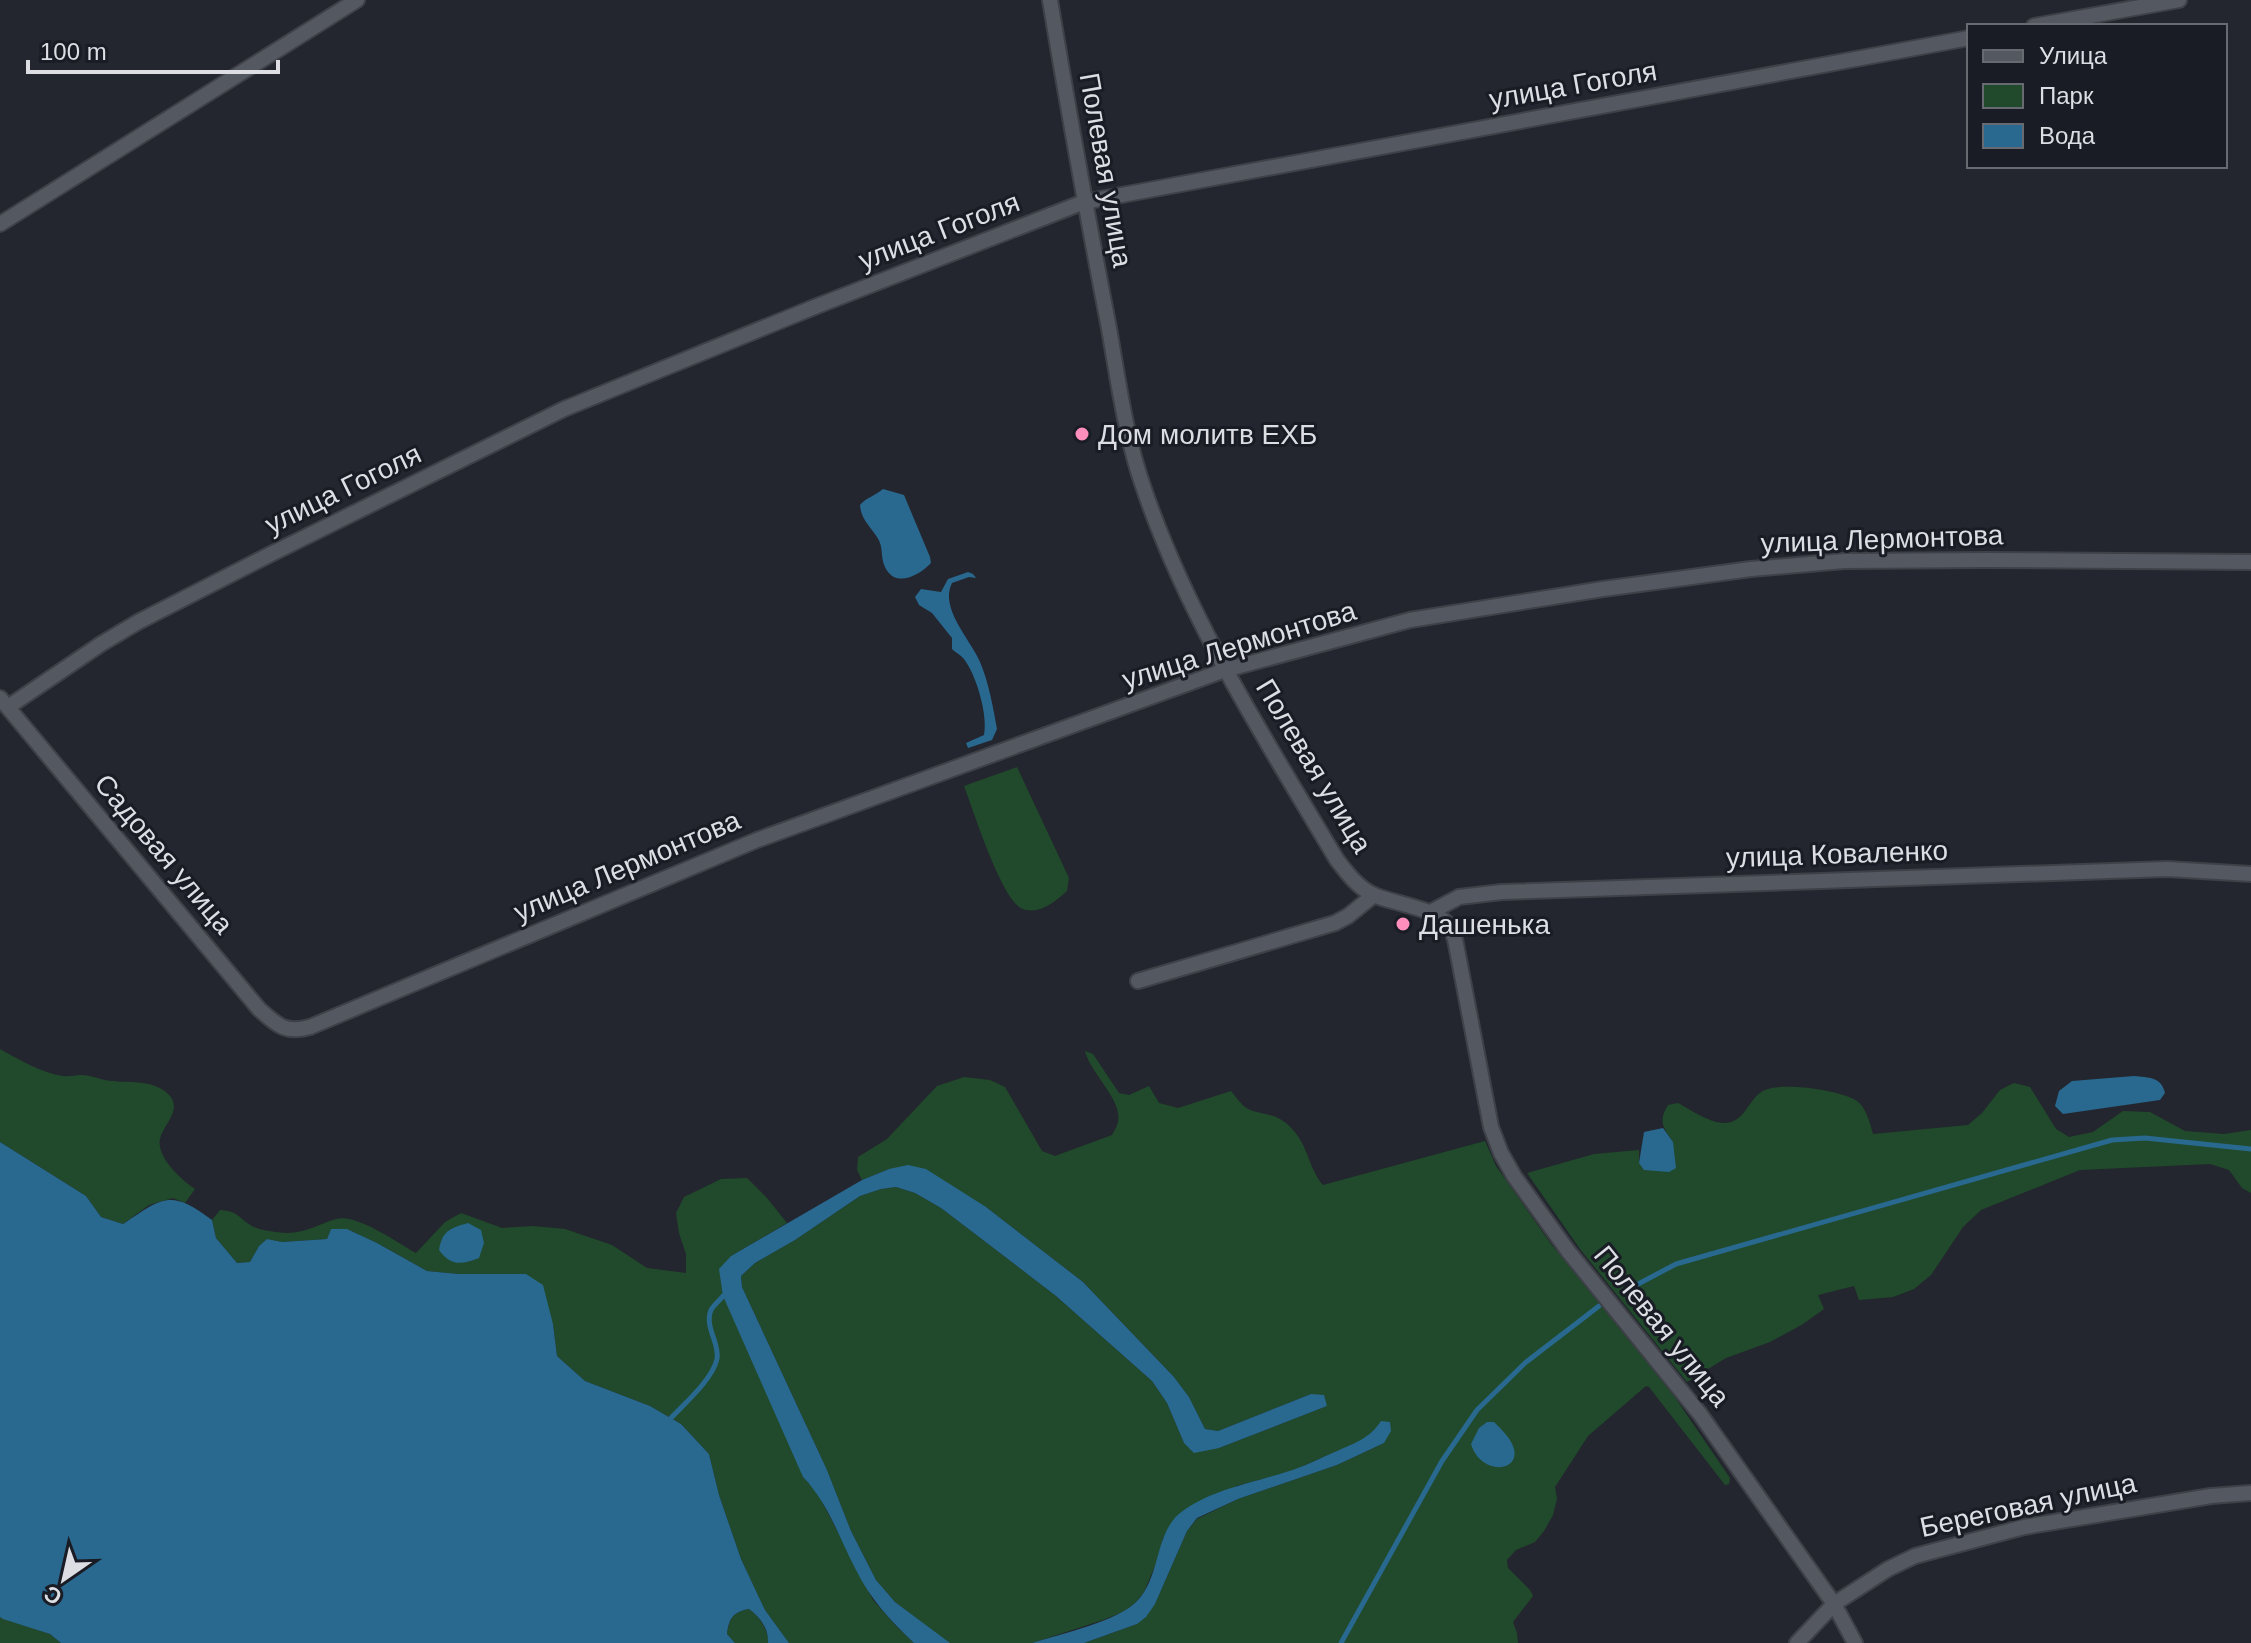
<svg xmlns="http://www.w3.org/2000/svg" width="2251" height="1643" viewBox="0 0 2251 1643" font-family="Arial,sans-serif">
	<style>
		.green { fill: #204a2b }
		.water { fill: #29688f }
		.lines { fill: none; stroke-linecap: round; stroke-linejoin: round }
		.stream { stroke: #29688f; stroke-width: 5 }
		.minor-casing { stroke: #3e4147; stroke-width: 18 }
		.minor { stroke: #545861; stroke-width: 14 }
		.poi-dot { fill: #fe8ebb; stroke: #191c24; stroke-width: 3 }
		.labels { text-anchor: middle; dominant-baseline: central; stroke-width: 6; stroke-linejoin: round; paint-order: stroke }
		.street-label { font-size: 28px; fill: #dcdee4; stroke: #191c24 }
		.poi-label { font-size: 28px; fill: #dcdee4; stroke: #191c24; text-anchor: start }
	</style>
	<rect width="100%" height="100%" fill="#23262e"/>
	<g class="green">
		<path d="M1017 767 1069 878 1067 891C1056 901 1040 915 1023 909 1002 902 973 809 964 786Z"/>
		<path d="M0 1049C20 1060 41 1073 63 1076 69 1077 75 1075 81 1075 89 1075 97 1078 105 1080 126 1084 155 1078 170 1096 184 1114 156 1128 160 1147 163 1163 182 1180 195 1189L185 1203 173 1198 149 1205 123 1224 101 1217 86 1196 0 1142Z"/>
		<path d="M1085 1051 1093 1054 1119 1093 1129 1095 1149 1086 1159 1103 1178 1108 1231 1091C1236 1097 1242 1106 1248 1109 1267 1117 1276 1111 1293 1130 1308 1146 1309 1169 1323 1185L1485 1141 1496 1166 1551 1244 1674 1396 1730 1478 1729 1484 1725 1485 1649 1387 1646 1386 1588 1436 1555 1487 1557 1499 1553 1515 1544 1531 1535 1542 1516 1550 1507 1560 1508 1568 1530 1590 1533 1596 1513 1622 1517 1633 1518 1643H1084L1137 1624 1155 1604 1187 1531 1197 1519 1238 1499 1337 1465 1384 1443 1375 1431 1363 1440 1289 1472 1236 1486 1163 1538 1158 1559 1144 1592 1136 1602 1125 1611 1103 1620 1032 1643H949L895 1602 876 1580 851 1531 827 1470 742 1287 741 1276 755 1263 795 1240 860 1196 881 1189 896 1187 915 1193 941 1208 983 1240 1056 1296 1152 1381 1167 1403 1184 1443 1219 1448 1327 1406 1311 1394 1218 1431 1205 1429 1189 1397 1174 1377 1083 1282 986 1207 889 1169 862 1180 857 1170 858 1157 887 1139 937 1086 964 1077 990 1080 1005 1087 1042 1151 1055 1156 1112 1135C1114 1131 1117 1127 1118 1122 1123 1100 1090 1073 1085 1051Z"/>
		<path d="M2014 1083 2030 1087 2056 1129 2069 1137 2093 1132 2123 1111 2150 1112 2185 1131 2224 1134 2251 1130V1193L2242 1188 2229 1170 2210 1164 2080 1170 1981 1210 1963 1227 1931 1275 1914 1289 1893 1297 1859 1300 1854 1286 1818 1295 1824 1309 1803 1324 1770 1342 1726 1358 1687 1382 1580 1249 1527 1173 1594 1154 1639 1150V1163L1673 1142C1663 1127 1658 1122 1668 1105L1678 1103C1691 1110 1708 1122 1723 1123 1746 1124 1748 1097 1765 1090 1783 1082 1841 1090 1857 1101 1866 1107 1870 1123 1873 1134L1968 1125 1982 1113 2000 1090Z"/>
		<path d="M747 1178 767 1198 787 1223 731 1256 803 1477 817 1492 873 1600 896 1626 914 1643H789L765 1610 741 1559 719 1495 709 1454 681 1424 650 1406 585 1381 557 1356 553 1324 526 1274H459L427 1271 377 1243 347 1229H331L327 1239 282 1242 267 1239 259 1246 250 1262 237 1263 216 1238 212 1220 220 1210C239 1211 238 1218 252 1226 259 1230 268 1231 276 1232 302 1236 313 1226 336 1219 356 1213 398 1243 416 1253L445 1222 461 1213 502 1228 533 1226 565 1229 612 1245 647 1268 686 1273V1254L679 1233 676 1213 684 1197 721 1179Z"/>
		<path d="M749 1609C761 1618 765 1627 769 1640L768 1643H735L727 1634C729 1618 733 1612 749 1609Z"/>
		<path d="M0 1617 50 1634 61 1643H0Z"/>
	</g>
	<g class="water">
		<path d="M883 489 904 495 930 557 931 563C920 575 895 589 885 567 880 557 884 547 877 537 869 525 861 519 860 505 867 497 875 496 883 489Z"/>
		<path d="M968 572 973 574 976 578 969 577 952 583C939 608 971 640 980 662 989 683 993 707 997 729L992 740 968 748 966 743 984 735C988 716 977 678 966 662 963 656 956 653 952 649V638L932 613 919 605 915 597 921 589 941 592 948 579Z"/>
		<path d="M2134 1076C2149 1078 2161 1076 2165 1093L2160 1100 2063 1114 2055 1106 2059 1091 2072 1081Z"/>
		<path d="M1663 1128 1673 1142 1676 1168 1669 1172 1644 1170 1639 1163 1644 1132Z"/>
		<path d="M0 1142 86 1196 101 1217 123 1224C162 1198 170 1188 212 1220L216 1238 237 1263 250 1262 259 1246 267 1239 282 1242 327 1239 331 1229H347L377 1243 427 1271 459 1274H526L543 1285 553 1324 557 1356 585 1381 650 1406 681 1424 709 1454 719 1495 741 1559 765 1610 789 1643H768C769 1629 760 1617 749 1609 733 1612 729 1618 727 1634L735 1643H61L50 1634 3 1619 0 1617Z"/>
		<path d="M908 1165 926 1169 986 1207 1083 1282 1174 1377 1189 1397 1205 1429 1218 1431 1311 1394 1324 1395 1327 1406 1219 1448 1194 1453 1184 1443 1167 1403 1152 1381 1056 1296 983 1240 941 1208 915 1193 896 1187 881 1189 860 1196 795 1240 755 1263 741 1276 742 1287 827 1470 851 1531 876 1580 895 1602 950 1643H914C891 1621 870 1599 856 1570 839 1538 829 1504 803 1477L723 1296 719 1269 731 1256 862 1180 889 1169Z"/>
		<path d="M468 1223 481 1230 484 1243 479 1258C461 1265 451 1266 439 1250 442 1231 450 1228 468 1223Z"/>
		<path d="M1381 1421 1390 1422 1391 1431 1384 1443 1337 1465 1238 1499 1197 1518 1187 1531 1155 1604 1146 1617 1137 1624 1084 1643H1032C1060 1634 1120 1621 1138 1600 1162 1574 1154 1530 1184 1510 1214 1489 1252 1483 1286 1472 1304 1467 1320 1458 1337 1451 1355 1443 1370 1438 1381 1421Z"/>
		<path d="M1487 1422H1494C1502 1430 1511 1438 1514 1449 1520 1473 1480 1475 1471 1444L1479 1428Z"/>
	</g>
	<g class="lines">
		<g class="stream">
			<path d="M1623 1292 1676 1264 2112 1140 2145 1138 2251 1149"/>
			<path d="M671 1418C685 1403 712 1380 717 1359 720 1343 704 1327 711 1310 713 1306 720 1300 723 1296"/>
			<path d="M1341 1643 1442 1461 1477 1410 1525 1363 1599 1306"/>
		</g>
		<defs>
			<g id="minor">
				<path d="M1050 0C1068 108 1087 215 1108 323 1118 378 1125 436 1144 489 1189 621 1266 740 1337 860 1347 873 1358 888 1374 895 1394 904 1438 908 1450 927 1453 930 1453 935 1455 939L1491 1127 1501 1153 1514 1176 1568 1251 1700 1414 1834 1604 1855 1643"/>
				<path d="M2034 26 2179 0"/>
				<path d="M0 224 357 0"/>
				<path d="M0 698 259 1009C277 1025 285 1034 310 1027L757 840 1225 670 1410 620 1603 589 1751 569 1844 561 1985 560 2251 562"/>
				<path d="M8 707 101 644 138 622 273 553 564 409 817 306 1084 202 1969 38"/>
				<path d="M1429 913 1459 897 1502 892 2167 869 2251 874"/>
				<path d="M1138 981 1335 923 1348 916 1374 895"/>
				<path d="M1797 1643 1834 1604 1888 1569 1915 1556 2024 1527 2211 1496 2251 1493"/>
			</g>
		</defs>
		<use href="#minor" class="minor-casing"/>
		<use href="#minor" class="minor"/>
	</g>
	<g class="poi-dot">
		<circle cx="1082" cy="434" r="8"/>
		<circle cx="1403" cy="924" r="8"/>
	</g>
	<g class="labels">
		<g class="street-label">
			<text transform="translate(1573 85) rotate(-10)">улица Гоголя</text>
			<text transform="translate(1106 170) rotate(80)">Полевая улица</text>
			<text transform="translate(939 231) rotate(-21)">улица Гоголя</text>
			<text transform="translate(343 489) rotate(-26)">улица Гоголя</text>
			<text transform="translate(1882 539) rotate(-2)">улица Лермонтова</text>
			<text transform="translate(1239 645) rotate(-17)">улица Лермонтова</text>
			<text transform="translate(1314 766) rotate(59)">Полевая улица</text>
			<text transform="translate(164 854) rotate(50)">Садовая улица</text>
			<text transform="translate(1837 854) rotate(-2)">улица Коваленко</text>
			<text transform="translate(627 866) rotate(-23)">улица Лермонтова</text>
			<text transform="translate(1662 1326) rotate(51)">Полевая улица</text>
			<text transform="translate(2028 1505) rotate(-12)">Береговая улица</text>
		</g>
		<g class="poi-label">
			<text x="1098" y="434">Дом молитв ЕХБ</text>
			<text x="1419" y="924">Дашенька</text>
		</g>
	</g>
	<rect x="1967" y="24" width="260" height="144" fill="#191c24" stroke="#676a71" stroke-width="2"/>
	<rect x="1983" y="50" width="40" height="12" fill="#545861" stroke="#676a71" stroke-width="2"/>
	<text x="2039" y="64" font-size="24" fill="#dcdee4">Улица</text>
	<rect x="1983" y="84" width="40" height="24" fill="#204a2b" stroke="#676a71" stroke-width="2"/>
	<text x="2039" y="104" font-size="24" fill="#dcdee4">Парк</text>
	<rect x="1983" y="124" width="40" height="24" fill="#29688f" stroke="#676a71" stroke-width="2"/>
	<text x="2039" y="144" font-size="24" fill="#dcdee4">Вода</text>
	<g transform="translate(64 1579) rotate(214)" stroke="#191c24" stroke-width="6" paint-order="stroke">
	<path d="M0-6L14 30L0 20L-14 30Z" fill="#dcdee4"/>
	<text y="-12" font-size="22" font-weight="bold" text-anchor="middle" fill="#dcdee4">С</text>
	</g>
	<path d="M28 60v12h250v-12" fill="none" stroke="#dcdee4" stroke-width="4"/>
	<text x="40" y="60" font-size="24" fill="#dcdee4" stroke="#191c24" stroke-width="6" paint-order="stroke">100 m</text>
</svg>
